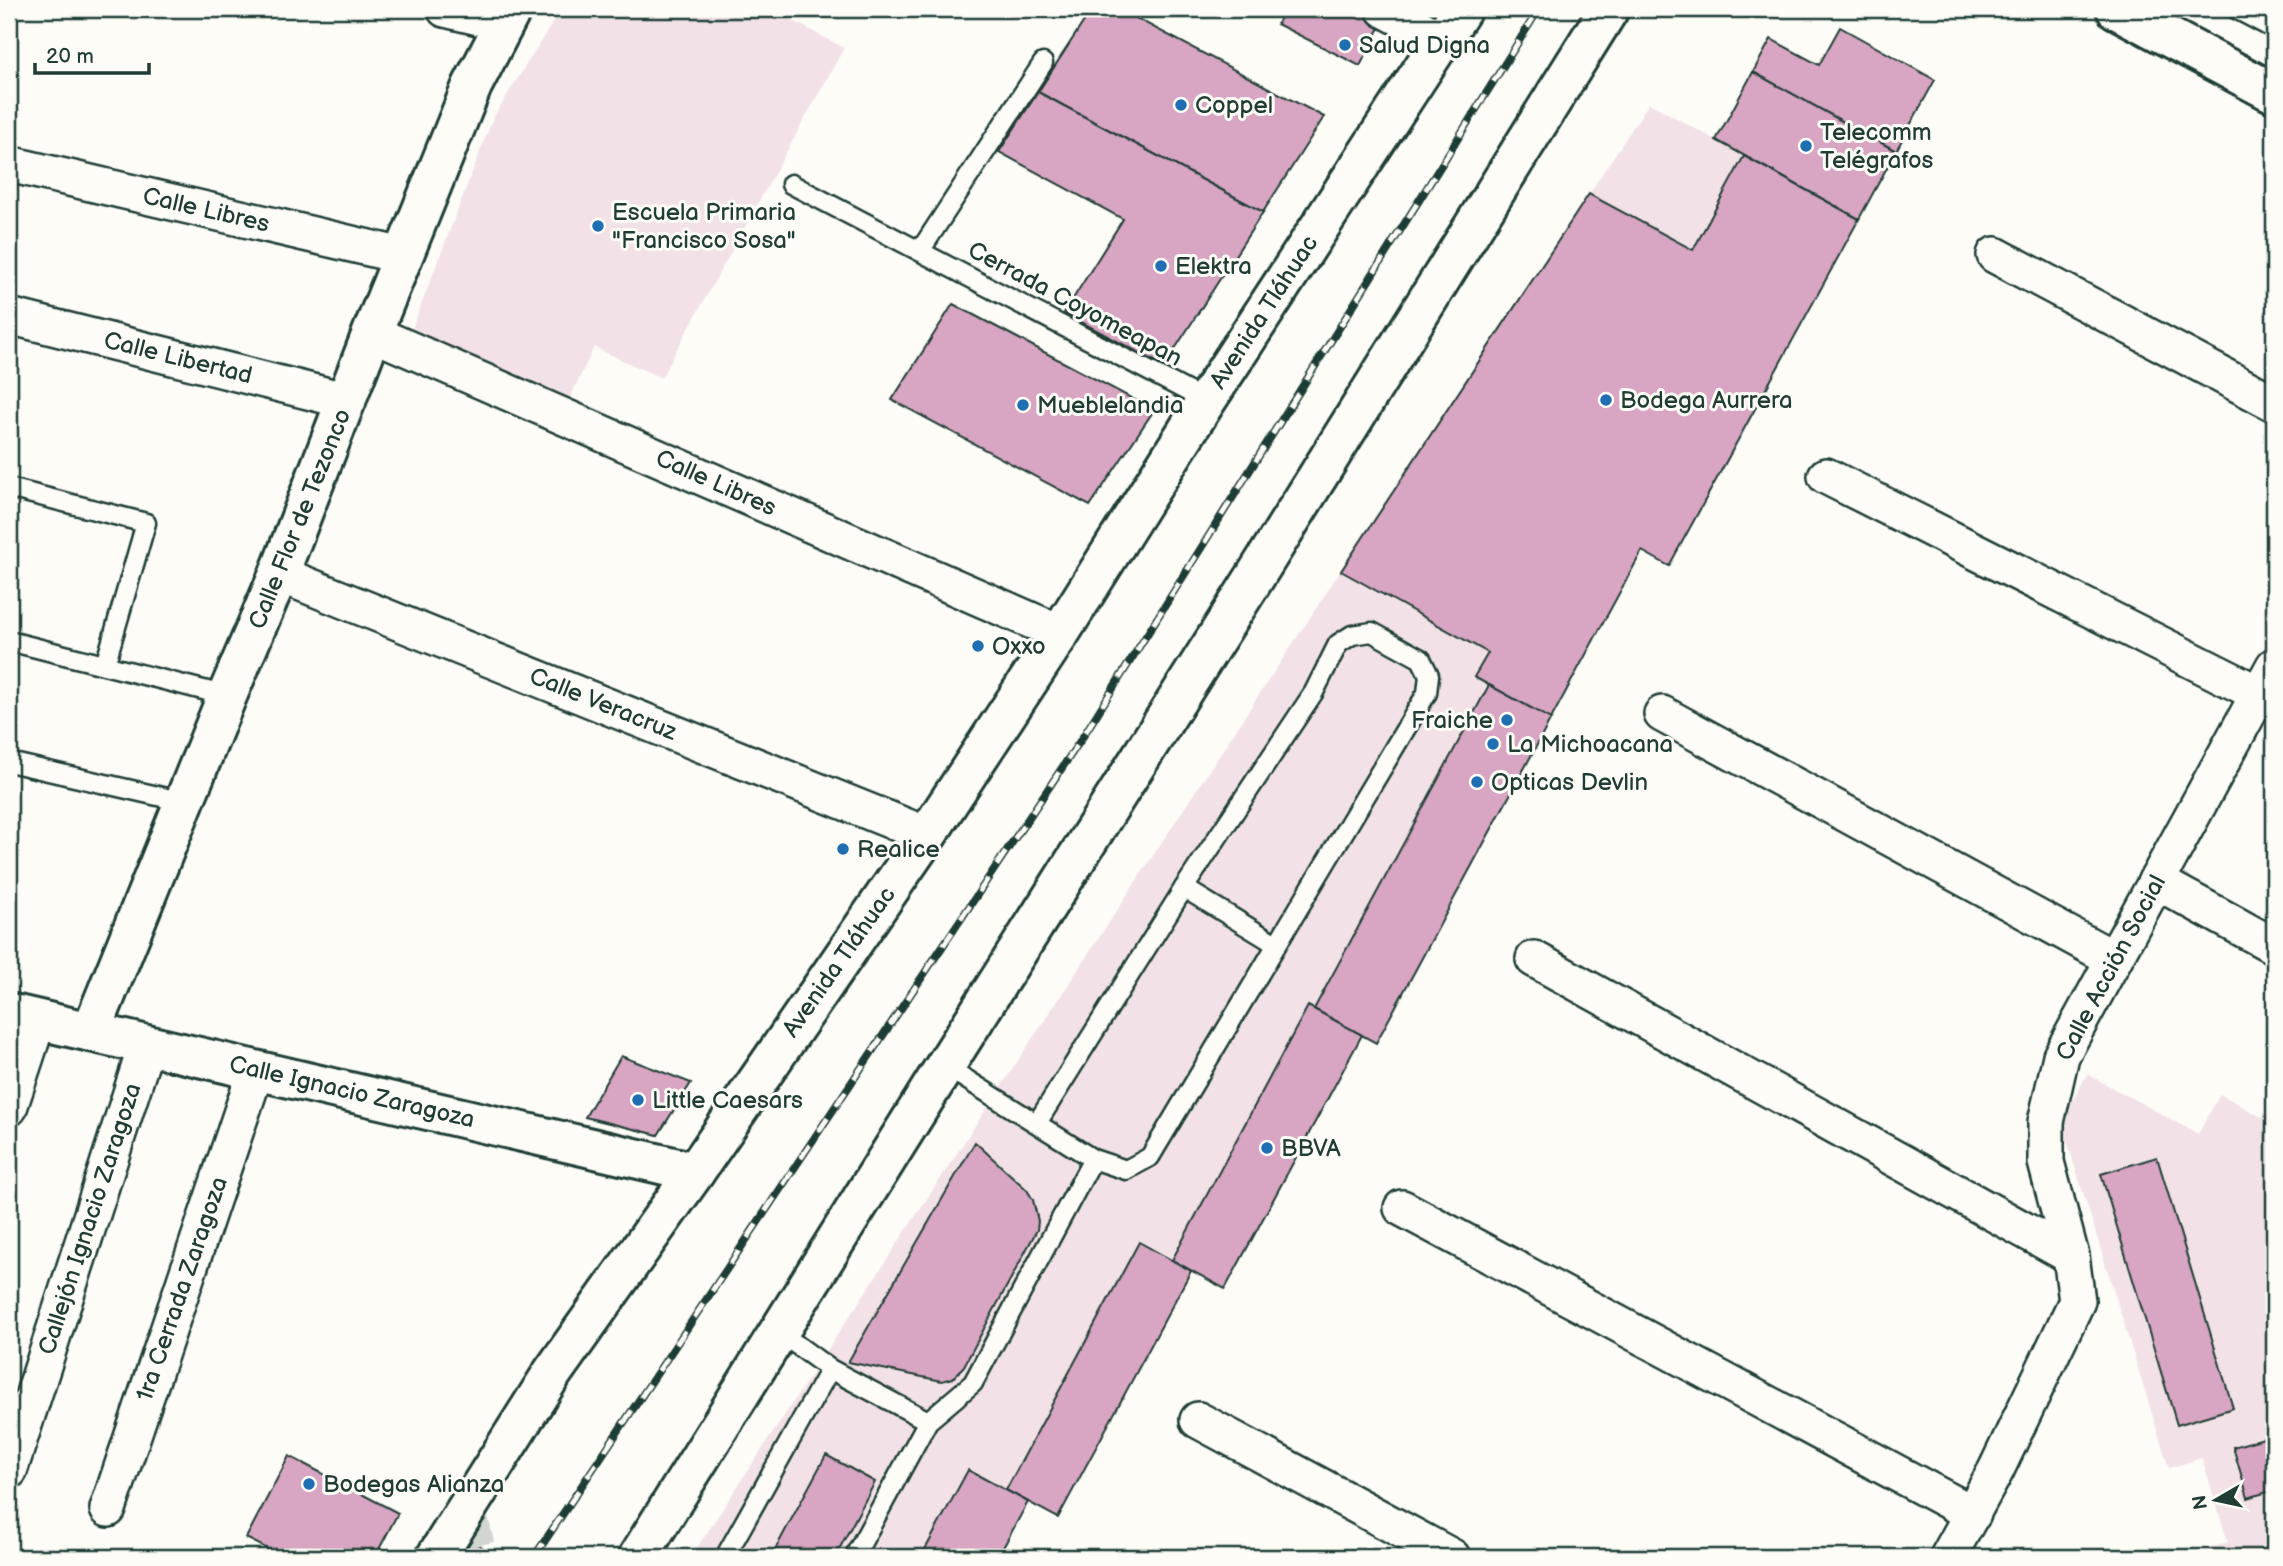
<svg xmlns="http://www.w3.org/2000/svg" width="2283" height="1566" viewBox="0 0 2283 1566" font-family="'Balsamiq Sans',sans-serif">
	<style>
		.built { fill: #f2e2e7 }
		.building { fill: #d8a5c2; stroke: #1f3d34; stroke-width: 2 }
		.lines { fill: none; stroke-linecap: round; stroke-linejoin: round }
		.highway-tunnel { stroke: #d1d6d0; stroke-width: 38; stroke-dasharray: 38 19; stroke-linecap: butt }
		.lane-casing { stroke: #1f3d34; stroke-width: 23 }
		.street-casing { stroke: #1f3d34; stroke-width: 40 }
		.secondary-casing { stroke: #1f3d34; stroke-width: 44 }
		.lane { stroke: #fdfcf7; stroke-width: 18 }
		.street { stroke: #fdfcf7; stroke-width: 35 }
		.secondary { stroke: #fdfcf7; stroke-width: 38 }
		.rail-casing { stroke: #1f3d34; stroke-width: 8 }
		.rail { stroke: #fdfcf7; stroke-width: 5; stroke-dasharray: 16; stroke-linecap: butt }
		.poi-dot { fill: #1f6fb2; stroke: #fdfcf7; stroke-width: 2.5 }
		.labels { text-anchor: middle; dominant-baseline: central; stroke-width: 6; stroke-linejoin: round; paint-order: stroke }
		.poi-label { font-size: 24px; fill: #1f3d34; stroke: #fdfcf7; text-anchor: start }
		.street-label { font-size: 24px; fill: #1f3d34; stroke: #fdfcf7 }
	</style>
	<rect width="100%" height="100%" fill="#fdfcf7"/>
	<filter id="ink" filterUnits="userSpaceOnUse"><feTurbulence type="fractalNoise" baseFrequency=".0143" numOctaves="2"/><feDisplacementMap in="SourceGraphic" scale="14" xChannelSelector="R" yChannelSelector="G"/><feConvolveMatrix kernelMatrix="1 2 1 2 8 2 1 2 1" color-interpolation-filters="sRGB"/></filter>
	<g filter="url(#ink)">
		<g class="built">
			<path d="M561 9H771L844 48 661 378 594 347 567 404 410 334 493 118Z"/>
			<path d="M1649 103 1859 219 1641 551 1376 1043 1361 1036 1225 1289 1190 1271 1058 1518 1028 1502 998 1557H691Z"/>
			<path d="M2087 1074 2198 1134 2220 1094 2274 1124V1557H2182L2228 1542 2202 1458 2169 1468 2061 1122Z"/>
		</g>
		<g class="building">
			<path d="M1092 9H1119L1324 117 1263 212 1038 92Z"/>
			<path d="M1284 9H1362L1384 20 1360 66 1277 24Z"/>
			<path d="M1840 27 1935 80 1896 151 1753 72 1771 39 1819 65Z"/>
			<path d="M1753 72 1896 151 1859 219 1716 140Z"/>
			<path d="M1038 92 1263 212 1164 366 1064 313 1123 219 999 152Z"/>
			<path d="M1744 156 1859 219 1669 566 1642 551 1551 719 1474 677 1488 653 1341 571 1589 194 1693 250Z"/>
			<path d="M953 304 1154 410 1090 506 892 400Z"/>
			<path d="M1489 685 1551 719 1376 1043 1314 1009Z"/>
			<path d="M1308 1006 1362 1035 1225 1289 1172 1260Z"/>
			<path d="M621 1056 691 1083 658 1135 585 1117Z"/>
			<path d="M975 1142 1027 1190 1033 1200 1038 1221 1037 1230 964 1366 953 1378 942 1381 848 1362Z"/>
			<path d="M2157 1157 2233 1408 2177 1425 2101 1174Z"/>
			<path d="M1139 1242 1191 1271 1058 1518 1006 1490Z"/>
			<path d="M2274 1435V1490L2248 1498 2233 1447Z"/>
			<path d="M826 1455 875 1482 835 1557H771Z"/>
			<path d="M289 1456 398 1513 375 1557H283L246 1538Z"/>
			<path d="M968 1470 1028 1502 998 1557H921Z"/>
			<path d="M461 1534 498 1557H446Z"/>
		</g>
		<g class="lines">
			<path class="highway-tunnel" d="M467 1509 478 1557"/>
			<defs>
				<g id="lane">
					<path d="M2236 9 2274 29"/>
					<path d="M791 184 1206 401"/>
					<path d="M920 251 1043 63"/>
					<path d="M9 488 146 523 105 665"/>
					<path d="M9 641 227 696"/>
					<path d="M9 762 184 802"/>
					<path d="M1184 888 1276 944"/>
					<path d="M945 1066 1093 1159 1126 1170 1150 1157 1427 693 1429 675 1421 659 1372 632 1352 635 1338 644 1314 692 1184 888 1037 1123"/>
					<path d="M779 1332 830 1369 928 1421"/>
					<path d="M725 1557 830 1369"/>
					<path d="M854 1557 928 1421 973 1383 1093 1159"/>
				</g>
				<g id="street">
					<path d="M445 9 504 23"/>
					<path d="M1384 9 1442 40"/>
					<path d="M9 164 403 256"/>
					<path d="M1995 255 2274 403"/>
					<path d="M9 316 348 401"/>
					<path d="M372 333 1060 633"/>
					<path d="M1826 476 2259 694"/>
					<path d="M279 574 927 835"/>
					<path d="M1662 714 2114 959"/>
					<path d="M2156 881 2274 946"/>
					<path d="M1534 959 2071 1256"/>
					<path d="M9 1108 38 1020"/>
					<path d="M1402 1208 1973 1514"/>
					<path d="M1198 1420 1452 1557"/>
					<path d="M9 1471 146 1047"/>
					<path d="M108 1509 256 1070"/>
					<path d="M1948 1557 1996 1470 2077 1301 2071 1256 2046 1162V1122L2061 1056 2274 666"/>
				</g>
				<g id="secondary">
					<path d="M2116 9 2274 93"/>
					<path d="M9 1013 695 1172"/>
					<path d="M91 1032 227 696 279 574 372 333 472 86 512 9"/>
					<path d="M436 1557 553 1372 695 1172 927 835 1060 633 1206 401 1462 9"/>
					<path d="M638 1557 945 1066 1255 577 1609 9"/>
				</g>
			</defs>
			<use href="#lane" class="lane-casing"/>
			<use href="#street" class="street-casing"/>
			<use href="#secondary" class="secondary-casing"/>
			<use href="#lane" class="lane"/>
			<use href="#street" class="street"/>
			<use href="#secondary" class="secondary"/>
			<defs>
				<path id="rail" d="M534 1557 1082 738 1539 9"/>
			</defs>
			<use href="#rail" class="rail-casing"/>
			<use href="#rail" class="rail"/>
		</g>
	</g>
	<g class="poi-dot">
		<circle cx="1345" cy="45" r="7"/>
		<circle cx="1181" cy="105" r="7"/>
		<circle cx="1806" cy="146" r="7"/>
		<circle cx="598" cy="226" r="7"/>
		<circle cx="1161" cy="266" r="7"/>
		<circle cx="1606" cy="400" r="7"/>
		<circle cx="1023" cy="405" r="7"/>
		<circle cx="978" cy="646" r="7"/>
		<circle cx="1507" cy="720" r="7"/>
		<circle cx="1493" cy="744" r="7"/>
		<circle cx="1477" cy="782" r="7"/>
		<circle cx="843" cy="849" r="7"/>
		<circle cx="638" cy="1100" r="7"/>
		<circle cx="1267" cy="1148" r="7"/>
		<circle cx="309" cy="1484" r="7"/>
	</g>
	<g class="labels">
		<g class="poi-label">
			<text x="1359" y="45">Salud Digna</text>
			<text x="1195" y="105">Coppel</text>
			<text x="1820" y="132">Telecomm<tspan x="1820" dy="28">Telégrafos</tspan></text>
			<text x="612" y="212">Escuela Primaria<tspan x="612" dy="28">"Francisco Sosa"</tspan></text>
			<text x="1175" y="266">Elektra</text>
			<text x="1620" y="400">Bodega Aurrera</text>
			<text x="1037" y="405">Mueblelandia</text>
			<text x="992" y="646">Oxxo</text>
			<text x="1493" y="720" text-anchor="end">Fraiche</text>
			<text x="1507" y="744">La Michoacana</text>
			<text x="1491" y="782">Opticas Devlin</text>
			<text x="857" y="849">Realice</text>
			<text x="652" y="1100">Little Caesars</text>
			<text x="1281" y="1148">BBVA</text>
			<text x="323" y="1484">Bodegas Alianza</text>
		</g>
		<g class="street-label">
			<text transform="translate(206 210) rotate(13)">Calle Libres</text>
			<text transform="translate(1075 304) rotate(28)">Cerrada Coyomeapan</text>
			<text transform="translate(1264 312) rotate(-57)">Avenida Tláhuac</text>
			<text transform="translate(178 358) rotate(14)">Calle Libertad</text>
			<text transform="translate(716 483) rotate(24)">Calle Libres</text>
			<text transform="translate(300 519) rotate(-68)">Calle Flor de Tezonco</text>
			<text transform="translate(603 704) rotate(22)">Calle Veracruz</text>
			<text transform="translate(839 962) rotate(-55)">Avenida Tláhuac</text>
			<text transform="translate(2111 968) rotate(-62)">Calle Acción Social</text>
			<text transform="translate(352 1092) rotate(13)">Calle Ignacio Zaragoza</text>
			<text transform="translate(90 1219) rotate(-72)">Callejón Ignacio Zaragoza</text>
			<text transform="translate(182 1289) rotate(-71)">1ra Cerrada Zaragoza</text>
		</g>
	</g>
	<rect width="2283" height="1566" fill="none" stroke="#fdfcf7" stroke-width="35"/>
	<rect x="18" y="18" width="2248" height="1531" fill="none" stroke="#1f3d34" stroke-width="2.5" filter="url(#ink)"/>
	<g transform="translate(2216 1500) rotate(261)" stroke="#fdfcf7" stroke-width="5" paint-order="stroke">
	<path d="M0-5L12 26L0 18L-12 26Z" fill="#1f3d34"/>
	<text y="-10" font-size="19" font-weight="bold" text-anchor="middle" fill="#1f3d34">N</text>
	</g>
	<path d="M35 63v10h114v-10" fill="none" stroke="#1f3d34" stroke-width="3.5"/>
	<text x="46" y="63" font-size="21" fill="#1f3d34" stroke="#fdfcf7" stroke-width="5" paint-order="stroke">20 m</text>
</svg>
